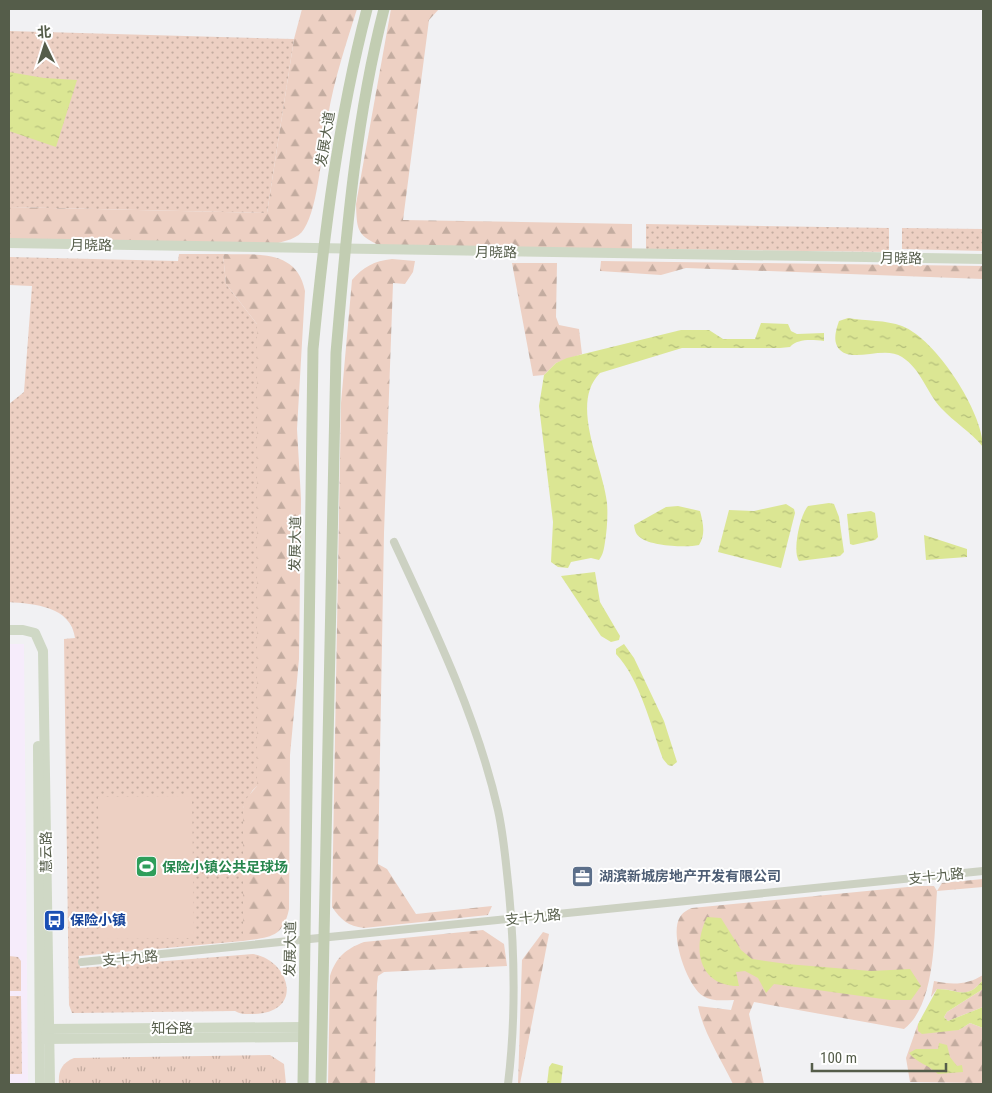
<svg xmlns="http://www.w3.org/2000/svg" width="992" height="1093" viewBox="0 0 992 1093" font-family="'Roboto Condensed','Noto Sans SC',sans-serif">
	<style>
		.commercial { fill: #f6ecfb }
		.grass { fill: url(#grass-dots) }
		.forest { fill: url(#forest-firs) }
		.park { fill: url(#park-tufts) }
		.pitch { fill: #edd0c3 }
		.water { fill: url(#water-ripples) }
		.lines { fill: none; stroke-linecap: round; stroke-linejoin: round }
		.street { stroke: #ccd1c2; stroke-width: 8 }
		.secondary { stroke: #cfd8c5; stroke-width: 10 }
		.primary { stroke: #c2cdb2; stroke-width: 11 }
		.labels { text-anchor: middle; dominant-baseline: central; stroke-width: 4; stroke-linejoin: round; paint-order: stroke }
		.street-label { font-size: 14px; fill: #555d4a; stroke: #fff }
		.leisure-label { font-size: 14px; font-weight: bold; fill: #27864d; stroke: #fff; text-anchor: start }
		.service-label { font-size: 14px; font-weight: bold; fill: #4e5e75; stroke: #fff; text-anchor: start }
		.transit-label { font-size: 14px; font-weight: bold; fill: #164399; stroke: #fff; text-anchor: start }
	</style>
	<defs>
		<pattern id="grass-dots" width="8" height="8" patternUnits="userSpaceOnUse" patternTransform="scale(1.25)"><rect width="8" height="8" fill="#edd0c3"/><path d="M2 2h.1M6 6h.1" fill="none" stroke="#c3aca0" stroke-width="1.8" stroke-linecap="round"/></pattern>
		<pattern id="forest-firs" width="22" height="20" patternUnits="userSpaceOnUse" patternTransform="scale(1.25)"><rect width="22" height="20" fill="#edd0c3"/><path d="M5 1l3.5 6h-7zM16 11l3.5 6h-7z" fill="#c3aca0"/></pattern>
		<pattern id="park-tufts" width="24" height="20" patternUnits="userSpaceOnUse" patternTransform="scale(1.25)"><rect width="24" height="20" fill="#edd0c3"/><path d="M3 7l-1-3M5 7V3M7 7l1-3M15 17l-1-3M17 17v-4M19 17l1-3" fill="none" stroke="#c3aca0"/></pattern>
		<pattern id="water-ripples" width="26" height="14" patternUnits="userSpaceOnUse" patternTransform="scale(1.25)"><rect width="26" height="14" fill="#dbe693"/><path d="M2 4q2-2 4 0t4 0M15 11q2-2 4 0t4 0" fill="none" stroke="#b4be7a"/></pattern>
	</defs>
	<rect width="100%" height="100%" fill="#f1f1f3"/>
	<path class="commercial" d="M9 644H24L28 1084H9Z"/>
	<g class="grass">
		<path d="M9 31 294 39 267 213 9 207Z"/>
		<path d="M646 224 889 228V252L646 249Z"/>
		<path d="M902 228 983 229V251L902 249Z"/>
		<path d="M179 254H223L226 284 257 324V786L252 791 243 808V941L79 956 80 968 253 954C290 960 305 1013 254 1014 247 1014 241 1015 235 1011L72 1013 69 1005 64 639 75 638C71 606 34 604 9 602V404L24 392 32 286 9 285V257L178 261Z"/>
		<path d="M9 956 18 957 21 961V991H9Z"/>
		<path d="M9 996H21L22 1074H9Z"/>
	</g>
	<g class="forest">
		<path d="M302 9H357C346 44 334 80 328 116 322 145 319 206 304 229 298 239 285 241 274 244L9 240V207L267 213 294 39Z"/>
		<path d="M391 9H439L429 20 403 220 632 224V249L379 245C356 235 357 228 356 204Z"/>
		<path d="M223 254C257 255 297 249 305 291L297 429 301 499 299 659 290 755 289 909C283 938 270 937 243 941V808L246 799 257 786V324L226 284Z"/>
		<path d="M392 259 415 261 413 272 405 284 393 283 384 533 378 864 387 869 416 914 492 906 488 915 364 928C348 926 341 920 332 907L341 403 352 280C363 267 374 261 392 259Z"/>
		<path d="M601 261 983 266V279L686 268 661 275 600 271Z"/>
		<path d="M512 263H557L556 317 559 325 579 329 582 354 556 363 544 375 533 376Z"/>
		<path d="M983 879V887L937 891C934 930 937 1004 904 1029L754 1002 749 1014 764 1084H733C721 1059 703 1032 698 1006L731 1010 734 1000C723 1000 713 1002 703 996 687 986 669 934 680 917 683 912 687 910 692 908L918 886H934L937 891 942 883Z"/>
		<path d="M483 930 504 944 507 966 384 972 378 976 377 984 375 1084H328L330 976C336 957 346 949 364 942Z"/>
		<path d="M543 932 549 934 520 1084H518L522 960Z"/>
		<path d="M983 975V980C966 1001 960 989 937 989L931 997 934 981C952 985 967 985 983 975Z"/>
		<path d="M983 989V1007L948 1021 944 1017 947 1012Z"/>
		<path d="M970 1023 983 1028V1083L910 1082 906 1058 918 1024V1031L959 1030Z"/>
	</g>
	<path class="park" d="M270 1055 284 1064 286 1084H59C58 1072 61 1063 74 1058Z"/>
	<path class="pitch" d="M192 796 194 938 100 939 98 797Z"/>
	<g class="water">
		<path d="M9 72 44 78 77 80 56 147 9 131Z"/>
		<path d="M848 318C866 321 886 320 902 326 936 339 983 412 983 447 971 432 954 422 941 408 927 393 921 369 902 357 885 345 853 363 840 350 832 342 836 330 839 321Z"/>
		<path d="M761 323 788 324 791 331 797 334 824 333V341C813 340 798 338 790 347L780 348H682L600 373C569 404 603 465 607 503 608 515 607 530 605 542 604 549 603 555 599 560L591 558 571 562 568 568 558 567 551 562 553 522 539 406 544 375 556 363 567 358 681 330H709L723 339H755Z"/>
		<path d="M829 503 834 504 839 517 844 552 840 556 799 561C792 551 800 515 808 506Z"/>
		<path d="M786 504 794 509 795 513 781 568 718 552 729 510 754 511Z"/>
		<path d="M678 506 700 511C703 523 706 534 699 545 687 548 651 546 641 538 636 535 635 531 634 525L666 507Z"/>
		<path d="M871 511 875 513 878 537 875 540 853 545 850 544 847 514Z"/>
		<path d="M924 535 967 549V557L926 560Z"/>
		<path d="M595 572 600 602 620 636 619 640 611 642 601 636 561 576Z"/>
		<path d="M624 644 634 658 664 721 677 762 672 766 668 765 663 759C651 727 640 679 616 654V649Z"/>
		<path d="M707 917 721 918 741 950 752 959 787 964 871 971 910 969 921 986 911 1000H890L774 984 766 993 758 978 745 971 736 972 739 986C698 986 692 948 707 917Z"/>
		<path d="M983 980V989L947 1012 944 1017 948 1021 983 1007V1028L970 1023 959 1030 922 1034 918 1031V1024L937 989C959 989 966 1001 983 980Z"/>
		<path d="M939 1043 947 1045 950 1057 957 1066 962 1065 963 1072 938 1074C929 1065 917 1063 909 1053L916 1049H938Z"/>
		<path d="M552 1063 563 1066 561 1084H547L549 1067Z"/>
	</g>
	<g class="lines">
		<g class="street">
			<path d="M394 542C434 628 477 717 498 810 504 837 506 865 509 892 515 957 516 1019 508 1084"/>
			<path d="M82 962 983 871"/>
		</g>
		<g class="secondary">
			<path d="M9 243 983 259"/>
			<path d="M9 630H23L35 633 43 651 50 1084"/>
			<path d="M38 746 40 1084"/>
			<path d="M45 1029 304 1027"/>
			<path d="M43 1039 304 1037"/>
		</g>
		<g class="primary">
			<path d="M303 1084 313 349C324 235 338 120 367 9"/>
			<path d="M321 1084 336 353C346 238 355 121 384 9"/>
		</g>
	</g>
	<defs>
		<symbol id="stadium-square" viewBox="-11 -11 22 22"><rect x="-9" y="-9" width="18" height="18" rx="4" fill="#2e9e5b" stroke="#fff"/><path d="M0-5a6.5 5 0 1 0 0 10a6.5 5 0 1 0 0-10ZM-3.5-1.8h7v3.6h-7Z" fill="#fff"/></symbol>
		<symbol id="office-square" viewBox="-11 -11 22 22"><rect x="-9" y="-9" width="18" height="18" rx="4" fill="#5c6f8a" stroke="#fff"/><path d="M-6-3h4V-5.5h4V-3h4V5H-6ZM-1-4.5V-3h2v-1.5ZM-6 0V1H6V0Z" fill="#fff"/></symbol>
		<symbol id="bus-square" viewBox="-11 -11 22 22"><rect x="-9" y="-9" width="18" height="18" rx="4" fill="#1a4fb4" stroke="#fff"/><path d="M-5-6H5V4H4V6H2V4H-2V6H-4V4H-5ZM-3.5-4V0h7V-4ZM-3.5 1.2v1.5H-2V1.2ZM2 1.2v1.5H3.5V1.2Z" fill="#fff"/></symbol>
	</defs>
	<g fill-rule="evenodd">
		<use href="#stadium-square" x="134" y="854" width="25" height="25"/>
		<use href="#office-square" x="570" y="864" width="25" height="25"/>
		<use href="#bus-square" x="42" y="908" width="25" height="25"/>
	</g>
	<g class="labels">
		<g class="street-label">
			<text transform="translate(325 139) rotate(-81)">发展大道</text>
			<text transform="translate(91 245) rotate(1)">月晓路</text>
			<text transform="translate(496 252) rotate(1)">月晓路</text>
			<text transform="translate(901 258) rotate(1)">月晓路</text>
			<text transform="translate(295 544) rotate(-89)">发展大道</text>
			<text transform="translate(46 852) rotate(-91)">慧云路</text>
			<text transform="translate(936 876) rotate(-6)">支十九路</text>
			<text transform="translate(533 917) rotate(-6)">支十九路</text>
			<text transform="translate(290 949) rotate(-89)">发展大道</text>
			<text transform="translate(130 958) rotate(-5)">支十九路</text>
			<text x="172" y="1028">知谷路</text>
		</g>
		<g class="leisure-label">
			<text x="162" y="867">保险小镇公共足球场</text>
		</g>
		<g class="service-label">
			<text x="599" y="876">湖滨新城房地产开发有限公司</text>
		</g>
		<g class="transit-label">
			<text x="70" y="920">保险小镇</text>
		</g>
	</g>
	<rect width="992" height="1093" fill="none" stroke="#555d4a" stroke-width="20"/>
	<g transform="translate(45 45) rotate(356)" stroke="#ffffff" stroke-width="4" paint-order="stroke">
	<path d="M0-4L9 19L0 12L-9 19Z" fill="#555d4a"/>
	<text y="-8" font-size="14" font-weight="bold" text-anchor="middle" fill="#555d4a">北</text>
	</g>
	<path d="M812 1063v8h134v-8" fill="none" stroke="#555d4a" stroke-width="2.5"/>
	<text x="820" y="1063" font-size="15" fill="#555d4a" stroke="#ffffff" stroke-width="4" paint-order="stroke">100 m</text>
</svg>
